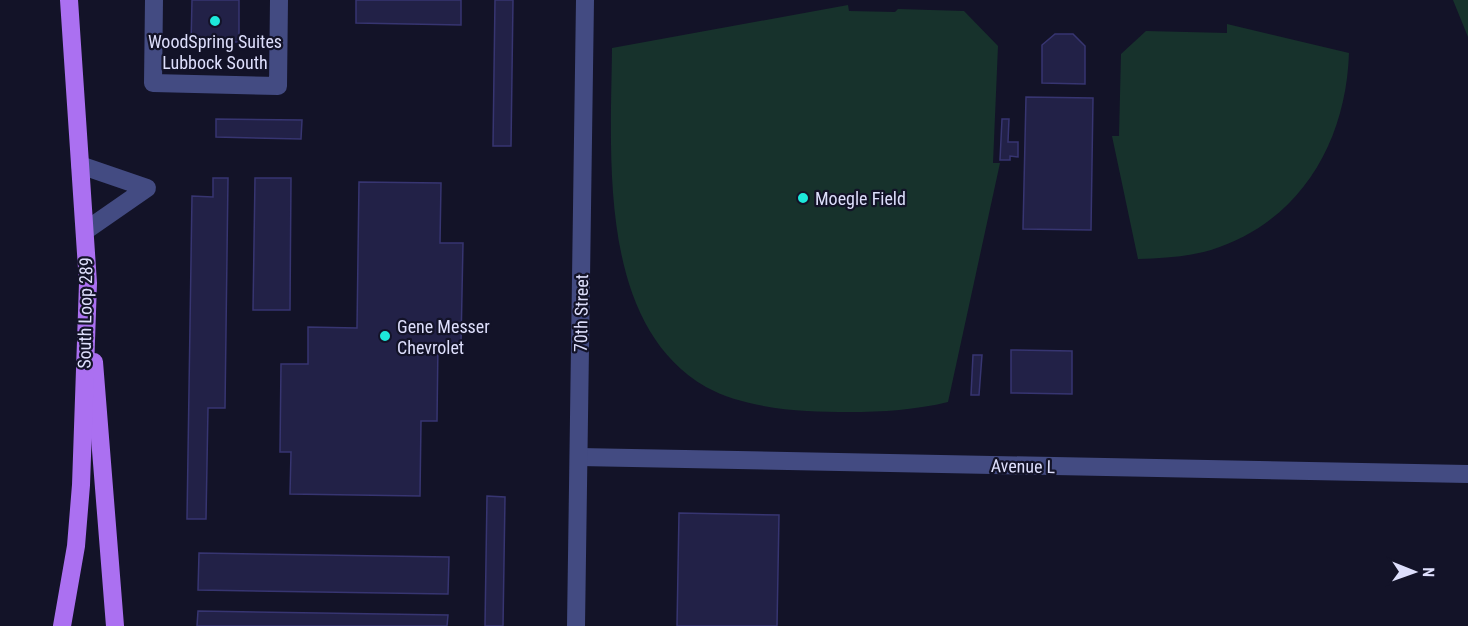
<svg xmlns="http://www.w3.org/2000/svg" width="1468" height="626" viewBox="0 0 1468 626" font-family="'Roboto Condensed',sans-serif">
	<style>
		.green { fill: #17322c }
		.building { fill: #222147; stroke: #373571; stroke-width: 1.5 }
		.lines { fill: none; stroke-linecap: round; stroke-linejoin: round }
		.minor { stroke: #434b82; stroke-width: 18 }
		.major { stroke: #ab70f1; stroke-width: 18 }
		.poi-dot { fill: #1de8db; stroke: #131328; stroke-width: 2 }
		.labels { text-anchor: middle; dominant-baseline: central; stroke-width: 4.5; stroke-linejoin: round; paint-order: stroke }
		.poi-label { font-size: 18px; fill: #dedffc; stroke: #131328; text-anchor: start }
		.street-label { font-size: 18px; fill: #dedffc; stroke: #131328 }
	</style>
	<rect width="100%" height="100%" fill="#131328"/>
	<g class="green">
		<path d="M1453 0H1468V37Z"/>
		<path d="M848 5 849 11 895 12 898 9 964 11 998 46 993 163H1000L948 402C903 413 853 413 807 411 774 409 735 403 706 387 597 324 611 156 612 48Z"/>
		<path d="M1227 24 1349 53C1346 143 1300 222 1211 250 1187 257 1163 258 1138 259L1112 136H1119L1121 54 1146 31 1227 33Z"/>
	</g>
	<g class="building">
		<path d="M192 0H239V42H221L220 46 191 45Z"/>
		<path d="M356 0H461V25L356 23Z"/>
		<path d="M495 0H513L511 146H493Z"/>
		<path d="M1055 34H1073L1085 46V84L1042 83V45Z"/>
		<path d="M1026 97 1093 98 1091 230 1023 229Z"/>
		<path d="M216 119 302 120 301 139 216 137Z"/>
		<path d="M1002 119H1009L1008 142H1018V157L1010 156V160H1000Z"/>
		<path d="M213 178H228L225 408H208L206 519H187L192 196 213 197Z"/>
		<path d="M255 178H291L290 310H253Z"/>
		<path d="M359 182 441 183 440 243H463L461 343H438L437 421H421L420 496 290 494 291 452H280L281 364H308V327L357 328Z"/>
		<path d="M1011 350 1072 351V394L1011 393Z"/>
		<path d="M973 355H982L979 395H971Z"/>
		<path d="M487 496 505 497 503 626H485Z"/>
		<path d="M679 513 779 515 777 626H677Z"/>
		<path d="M199 553 449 557 448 594 198 590Z"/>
		<path d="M198 611 448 615 447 626H197Z"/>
	</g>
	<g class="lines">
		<g class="minor">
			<path d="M154 0 153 83 278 86 279 0"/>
			<path d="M80 165 147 188 85 231"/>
			<path d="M579 457 1468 474"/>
			<path d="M576 626 585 0"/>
		</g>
		<g class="major">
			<path d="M94 362 115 626"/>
			<path d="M62 626 76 546 81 485 88 283 69 0"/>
		</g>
	</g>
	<g class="poi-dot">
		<circle cx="215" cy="21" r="6"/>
		<circle cx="803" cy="198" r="6"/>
		<circle cx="385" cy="336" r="6"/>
	</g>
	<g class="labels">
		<g class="poi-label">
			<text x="215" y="41" text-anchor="middle">WoodSpring Suites<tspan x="215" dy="21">Lubbock South</tspan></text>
			<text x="815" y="198">Moegle Field</text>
			<text x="397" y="326">Gene Messer<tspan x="397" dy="21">Chevrolet</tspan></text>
		</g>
		<g class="street-label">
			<text transform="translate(85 313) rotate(-89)">South Loop 289</text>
			<text transform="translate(581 313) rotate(-89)">70th Street</text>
			<text transform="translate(1023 466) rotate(1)">Avenue L</text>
		</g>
	</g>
	<g transform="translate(1414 572) rotate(91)" stroke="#131328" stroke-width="4.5" paint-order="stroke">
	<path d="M0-4.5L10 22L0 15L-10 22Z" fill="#dedffc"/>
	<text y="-9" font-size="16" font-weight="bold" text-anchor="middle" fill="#dedffc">N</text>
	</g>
</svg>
